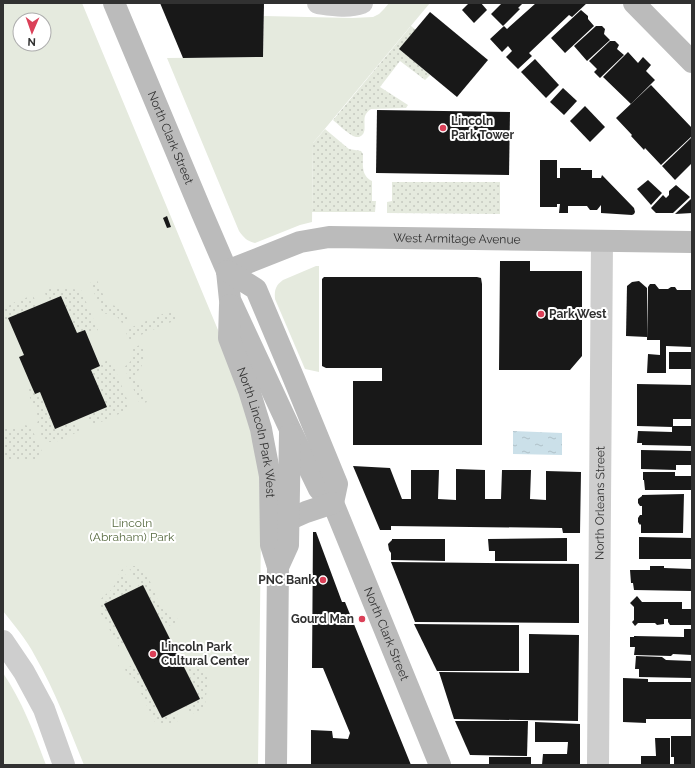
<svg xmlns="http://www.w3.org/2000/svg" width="695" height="768" viewBox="0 0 695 768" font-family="Raleway,sans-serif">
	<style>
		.green { fill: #e5eade; fill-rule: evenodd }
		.garden { fill: url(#garden-dots) }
		.water { fill: url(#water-ripples) }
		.building { fill: #181818 }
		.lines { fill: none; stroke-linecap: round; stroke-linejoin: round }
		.street { stroke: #cecece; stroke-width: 22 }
		.secondary { stroke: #bbb; stroke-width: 22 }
		.poi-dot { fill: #db4058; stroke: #fff; stroke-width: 1.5 }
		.labels { text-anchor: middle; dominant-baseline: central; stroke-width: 4; stroke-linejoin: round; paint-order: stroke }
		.poi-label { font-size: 12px; font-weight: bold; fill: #313131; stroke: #fff; text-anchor: start }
		.street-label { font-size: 12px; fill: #313131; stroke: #fff }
		.park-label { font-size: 12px; fill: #586b41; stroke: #fff }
	</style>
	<defs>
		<pattern id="garden-dots" width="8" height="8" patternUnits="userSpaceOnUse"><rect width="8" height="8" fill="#e5eade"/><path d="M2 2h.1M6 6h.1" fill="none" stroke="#c5c9bf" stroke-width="1.8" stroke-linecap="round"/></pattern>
		<pattern id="water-ripples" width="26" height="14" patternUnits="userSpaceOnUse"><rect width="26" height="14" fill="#cbe0e9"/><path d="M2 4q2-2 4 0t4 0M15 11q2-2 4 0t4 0" fill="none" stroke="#afc1c8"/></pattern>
	</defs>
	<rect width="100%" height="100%" fill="#fff"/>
	<g class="green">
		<path d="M3 3H82L238 378 259 464 261 535 258 765H84C69 728 55 691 35 656 27 640 14 625 3 611ZM20 20H44V44H20Z"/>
		<path d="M389 3H430L313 143 312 222 300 225 255 243C247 241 244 238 239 231L167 58 263 57 264 16 352 18 373 17 379 14 384 9Z"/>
		<path d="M316 266H319V372L305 369 275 299C274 290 276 285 283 280Z"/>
		<path d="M3 673C22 701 34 733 46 765H3Z"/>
	</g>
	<g class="garden">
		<path d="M411 26 416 30 400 49 430 75 425 80 400 61 380 87 408 105 406 108 371 109C368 111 366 113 365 116 363 123 368 134 359 137 357 137 355 137 353 136 346 132 339 125 333 120Z"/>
		<path d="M325 129 349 149 361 151 363 154C363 164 361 176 372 181V201H376L375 212H312L313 143Z"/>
		<path d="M392 182H500V214L387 213V202L392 201Z"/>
		<path d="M97 280 107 304C121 307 123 308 132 319L122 323C117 315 112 313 103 314L90 283Z"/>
		<path d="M52 287 81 290 98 330 87 335 85 330 77 333 61 296 48 302 44 290Z"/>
		<path d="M33 295 37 306 3 325V309L15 302Z"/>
		<path d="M172 310 176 320 129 340 125 330Z"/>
		<path d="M143 344C146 357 145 365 135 374L147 402 142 404 139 402 124 367C132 362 133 358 132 348Z"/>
		<path d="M111 359 130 407 128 410 92 426 87 415 107 407 91 370 100 367 99 364Z"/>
		<path d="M31 385 35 394 40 392 55 428 76 420 80 430C72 435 50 449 43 438 40 434 39 427 37 423L39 419 26 388Z"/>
		<path d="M3 425C11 431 17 428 25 425L31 427 44 456 29 461H9L3 459Z"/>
		<path d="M128 566H138L147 574 159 603 169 615 180 620 165 628 143 585 139 587 130 569 124 572 133 590 104 604 125 646 120 649 99 610C99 596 103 598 112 589 116 584 118 577 120 571Z"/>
		<path d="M200 658 208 680 205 705 199 711 189 715 185 707 200 699 184 666Z"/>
		<path d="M135 664 161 718 176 712 180 720 169 725H162L154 721 134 678 126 672 125 669Z"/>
	</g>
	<path class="water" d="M513 431 562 433V455L513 454Z"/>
	<g class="building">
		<path d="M160 3H264L263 57 183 58Z"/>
		<path d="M469 3H481L487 10 474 23 462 10Z"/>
		<path d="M502 3H523L518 8 520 9 503 26 491 14Z"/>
		<path d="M536 3H587L572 17 569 15 529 53 532 56 518 69 506 57 512 51 508 46 502 52 490 39 504 26 507 29Z"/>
		<path d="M581 10 588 16V19L594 26 565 53 551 38Z"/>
		<path d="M430 12 488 60 457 97 399 49Z"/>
		<path d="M596 26H602L605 29 604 34 610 40 587 61 574 46Z"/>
		<path d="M610 41H615L619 45 617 49 624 55 600 78 594 72 597 69 589 61Z"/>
		<path d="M628 52 638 63 643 57 651 65 646 71 655 80 631 104 603 77Z"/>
		<path d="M535 59 559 85 546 98 521 72Z"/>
		<path d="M651 85 692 128V136L661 165 645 148 644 150 631 136 632 135 616 118Z"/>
		<path d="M563 88 577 101 564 115 550 102Z"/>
		<path d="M585 106 605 127 590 142 570 121Z"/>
		<path d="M377 110 510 112 509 175 376 173Z"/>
		<path d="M692 137V163L675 180 662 166Z"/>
		<path d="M540 160H557V178H560V168H581V170H592V178H601L602 175 634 208 635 212 634 214 632 215 601 213V205L597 210H590L587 206H568V213H559L560 204H557V207H540Z"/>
		<path d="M648 180 662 193 651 205 637 189Z"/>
		<path d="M676 185 690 197 673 213H656L651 208 663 195 666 198 669 195V191Z"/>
		<path d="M692 198V213L675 214Z"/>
		<path d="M167 216 171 227 167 228 163 218Z"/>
		<path d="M500 261H530V271H582V356L570 370H499Z"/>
		<path d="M324 277H477L481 278 482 284V445H353V381H382V368H326L322 366V279Z"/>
		<path d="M639 281 647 288V337L626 336 627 286 632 282Z"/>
		<path d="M650 284H655L659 289H668L671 287H675L677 290H692V347L666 346V373H647L648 354 660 355V340H647L648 287Z"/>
		<path d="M61 296 77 333 85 330 100 366 91 370 107 407 55 429 40 392 35 394 31 385 19 357 24 355 8 318Z"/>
		<rect x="669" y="352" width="23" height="17"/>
		<path d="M637 384 692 385V419H673V426H692V446L642 445V443H637L638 431 672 432V427L637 426Z"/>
		<path d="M641 450 692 451V465H676V470L641 469Z"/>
		<path d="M353 466 390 468 402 499H411V470H439L438 499 456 500V469L485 470V499H501L502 470H531L530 499 546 500V471L581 472 580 533H563L562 528 391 526V530H380Z"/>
		<path d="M643 472H675V476H692V490H645L644 480H643Z"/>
		<path d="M684 494 683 533H641V524L640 525 638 522V518L640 515H642V506H640L638 503V499L642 496V495Z"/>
		<path d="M313 532H316L342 602H345L411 765H311V730L332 731 333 738 348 739 350 733 323 668H312Z"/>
		<path d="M639 537 692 538V559H639Z"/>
		<path d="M567 538V561H495V551H489L488 539Z"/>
		<path d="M392 539H445V561L391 560V553L389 550 388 544 392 540Z"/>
		<path d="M391 562 579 564V623L415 622Z"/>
		<path d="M650 566H664V568L692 569V591L634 590 633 583H631L630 570H650Z"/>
		<path d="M143 585 200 699 162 718 104 604Z"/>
		<path d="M637 596 642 602H682V609H692V625H670L668 622V619H664V624L657 625 655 623H638L635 626 632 622 634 620V607L630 603Z"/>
		<path d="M414 624 519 625V671H437Z"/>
		<path d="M684 629H692V655L673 654 671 656 634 655 635 647H630V637H634V636L684 637Z"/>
		<path d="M529 634 579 635 578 721 454 719 439 672 529 673Z"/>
		<path d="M636 656 662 657 666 660 692 661V678L639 677V669H635Z"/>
		<path d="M623 678 648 679V682H692V719H646V723L623 722Z"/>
		<path d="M455 721H528L527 756 470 755Z"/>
		<path d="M535 722 580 724V765H542L543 754H567L568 742H535Z"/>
		<path d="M671 736H691V765H674V757H671Z"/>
		<path d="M655 738H670V765H641V756H656Z"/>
		<rect x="489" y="757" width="42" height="8"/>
	</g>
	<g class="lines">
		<g class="street">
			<path d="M318 3C332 5 348 8 362 3"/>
			<path d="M3 641 24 672 44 709 64 765"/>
			<path id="s1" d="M598 765 602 241"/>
		</g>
		<g class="secondary">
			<path id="s2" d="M114 3 202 213 227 271 230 300 290 429 319 489 333 503 440 765"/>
			<path d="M634 3 692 62"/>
			<path id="s3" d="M227 271 300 242 329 237 692 242"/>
			<path d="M227 271 256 289 294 379 337 484 333 503"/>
			<path id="s4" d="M230 305 229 338 249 390 261 429 263 440 270 476 271 545 278 567 276 765"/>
			<path d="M288 520 306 512 333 503"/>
			<path d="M278 567 288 545 290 434"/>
		</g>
	</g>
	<g class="poi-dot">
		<circle cx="443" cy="128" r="4"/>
		<circle cx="541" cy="314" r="4"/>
		<circle cx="323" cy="580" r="4"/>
		<circle cx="362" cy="619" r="4"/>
		<circle cx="153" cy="654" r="4"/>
	</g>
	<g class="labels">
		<g class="poi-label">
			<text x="451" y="121">Lincoln<tspan x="451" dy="14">Park Tower</tspan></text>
			<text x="549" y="314">Park West</text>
			<text x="315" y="580" text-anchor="end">PNC Bank</text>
			<text x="354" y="619" text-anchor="end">Gourd Man</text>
			<text x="161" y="647">Lincoln Park<tspan x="161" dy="14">Cultural Center</tspan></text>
		</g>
		<g class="street-label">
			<text stroke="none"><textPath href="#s2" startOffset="146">North Clark Street</textPath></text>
			<text stroke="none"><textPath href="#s3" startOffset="236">West Armitage Avenue</textPath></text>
			<text stroke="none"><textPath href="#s4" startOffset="132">North Lincoln Park West</textPath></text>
			<text stroke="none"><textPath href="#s1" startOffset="262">North Orleans Street</textPath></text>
			<text stroke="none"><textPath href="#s2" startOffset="690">North Clark Street</textPath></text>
		</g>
		<g class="park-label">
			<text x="132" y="523">Lincoln<tspan x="132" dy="14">(Abraham) Park</tspan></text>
		</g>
	</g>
	<rect width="695" height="768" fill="none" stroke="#313131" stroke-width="8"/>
	<g transform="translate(32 32) rotate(182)"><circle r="19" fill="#ffffff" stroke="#adadad"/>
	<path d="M0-3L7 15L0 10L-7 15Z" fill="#db4058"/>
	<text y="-6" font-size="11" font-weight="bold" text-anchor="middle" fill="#313131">N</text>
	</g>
</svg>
